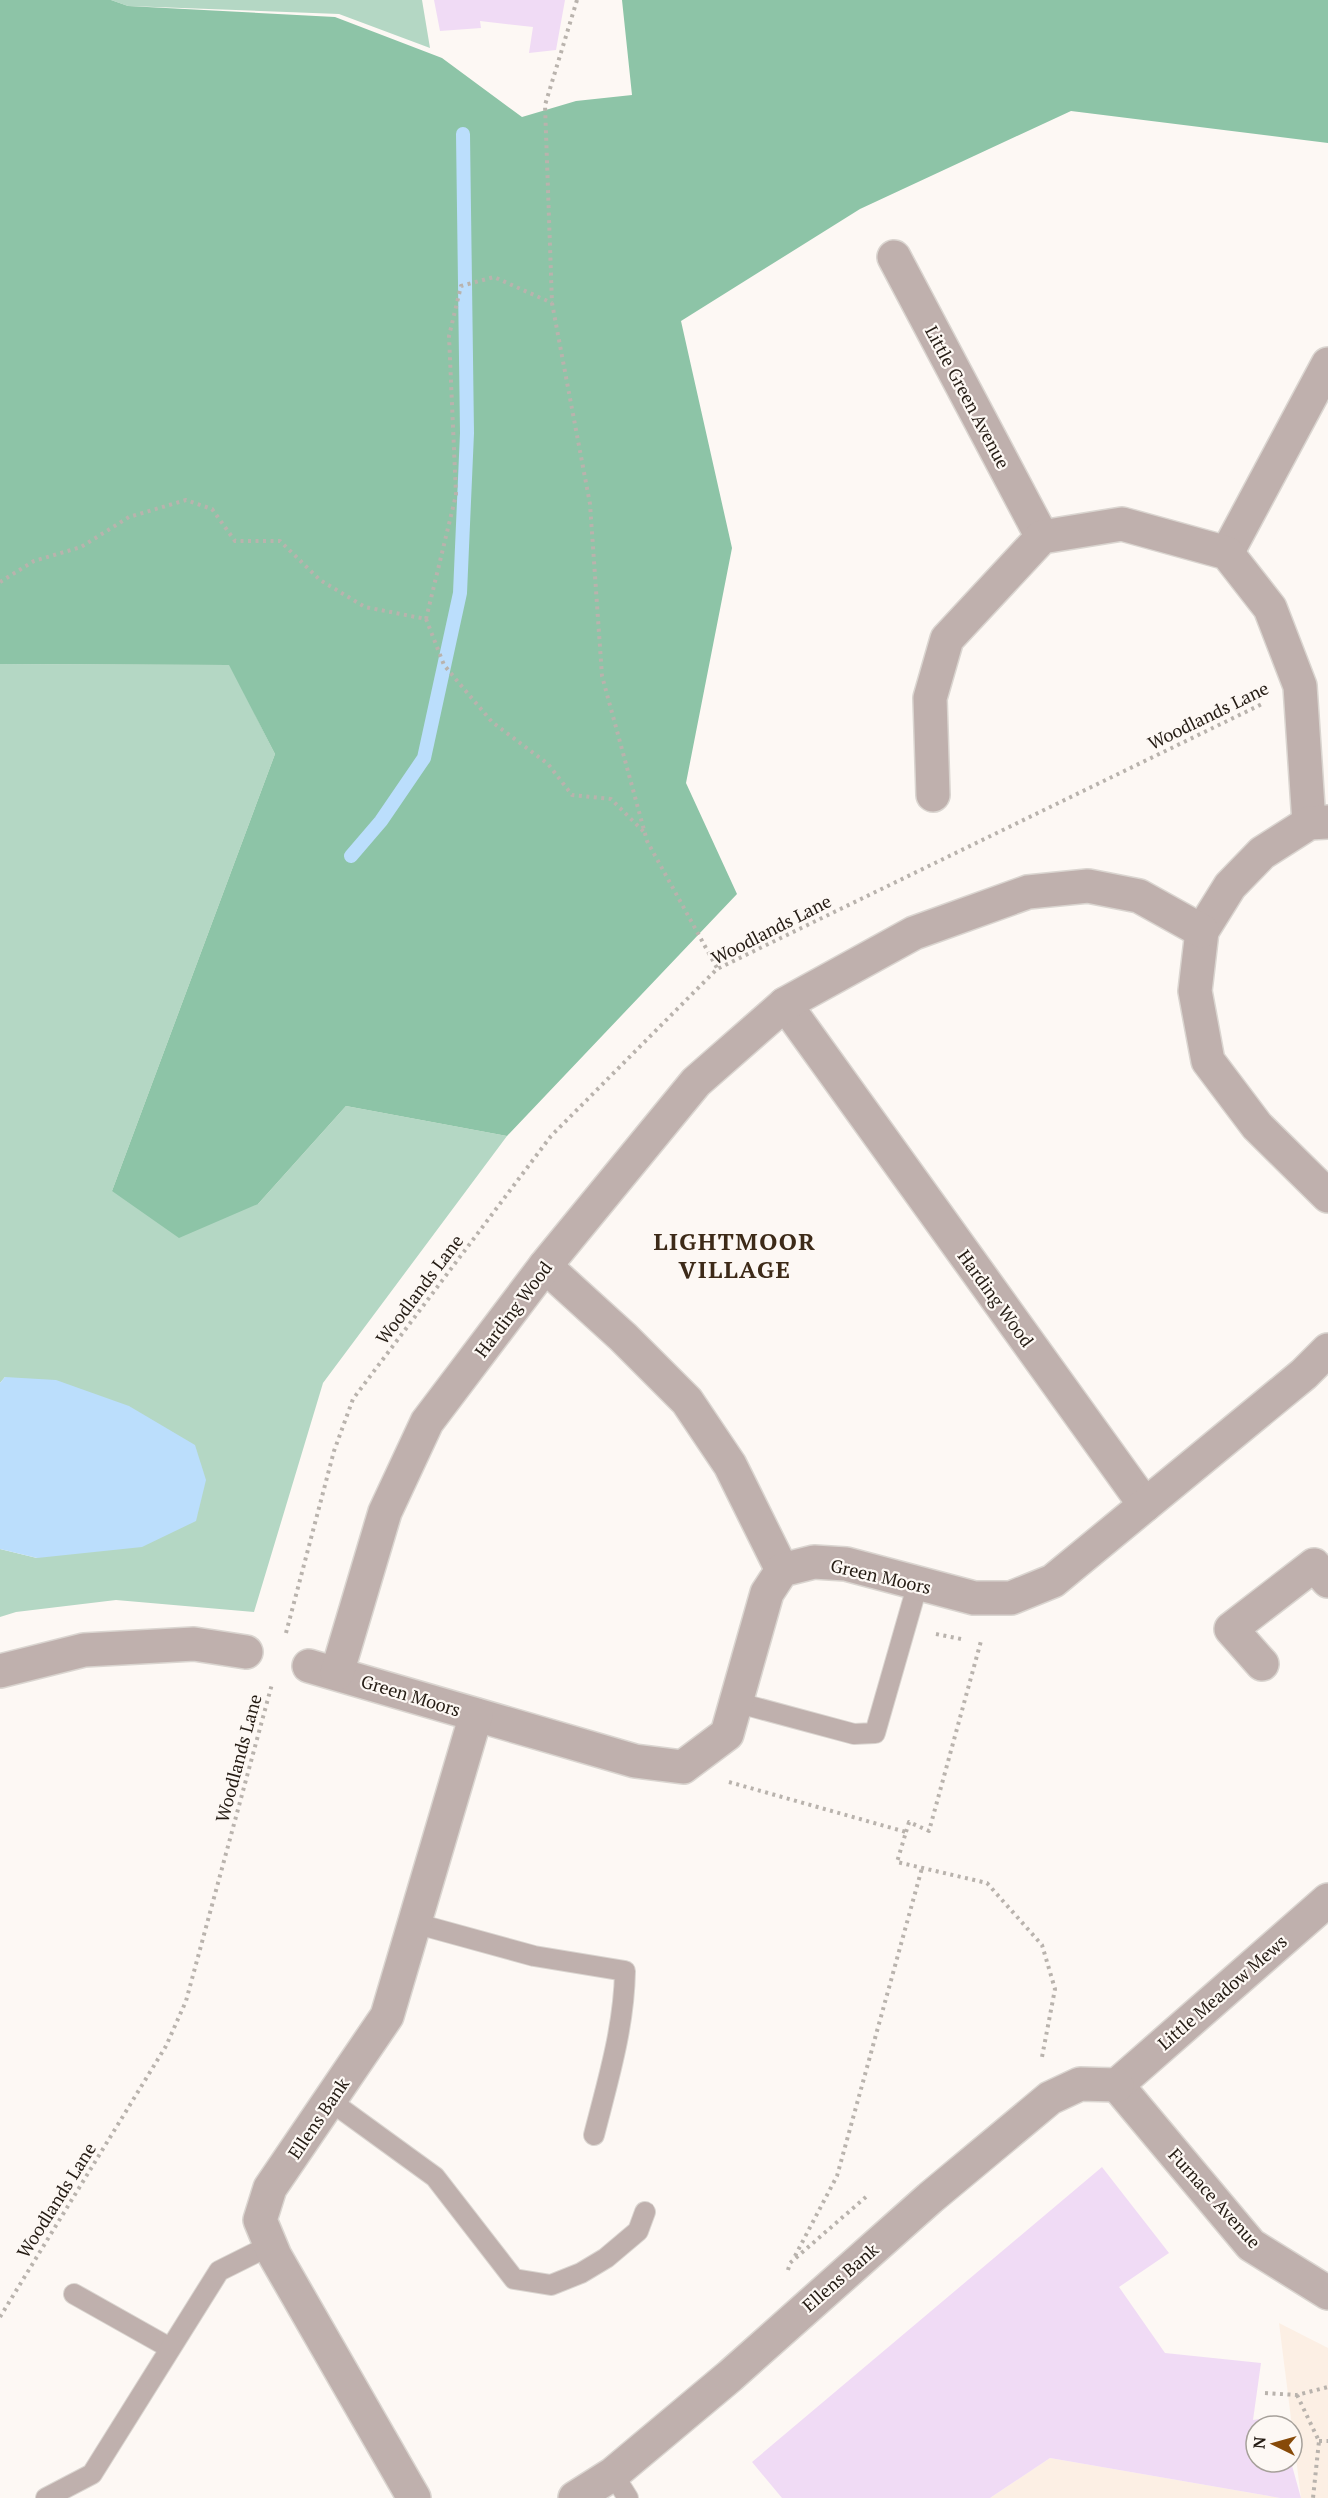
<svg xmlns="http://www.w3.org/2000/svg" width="1328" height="2498" viewBox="0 0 1328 2498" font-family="'PT Serif',serif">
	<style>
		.built { fill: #fcefe4 }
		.green { fill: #b4d7c4 }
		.forest { fill: #8dc4a7 }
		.water { fill: #bbdefc }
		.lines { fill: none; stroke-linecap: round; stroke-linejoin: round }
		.stream { stroke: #bbdefc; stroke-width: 14 }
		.building { fill: #f0dbf5 }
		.service-casing { stroke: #dad5d0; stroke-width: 22 }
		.minor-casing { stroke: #dad5d0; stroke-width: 36 }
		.path { stroke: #b9b3ad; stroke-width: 4; stroke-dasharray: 3 4.5; stroke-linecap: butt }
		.service { stroke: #bfb0ad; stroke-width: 20 }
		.minor { stroke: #bfb0ad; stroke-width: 33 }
		.labels { text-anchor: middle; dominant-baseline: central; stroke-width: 4.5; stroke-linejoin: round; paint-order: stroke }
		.street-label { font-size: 18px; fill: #241b13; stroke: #fdf8f4 }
		.district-label { font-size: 24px; font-weight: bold; letter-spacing: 1.5px; fill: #3d2a18; stroke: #fdf8f4 }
	</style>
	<rect width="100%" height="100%" fill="#fdf8f4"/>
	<g class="built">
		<path d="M1279 2323 1328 2348V2498H1301Z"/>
		<path d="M1050 2458 1280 2498H990Z"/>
	</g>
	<g class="green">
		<path d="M111 0H422L430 48 339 14 128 6Z"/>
		<path d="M0 664 230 665 275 754 112 1191 258 1204 346 1106 507 1136 323 1383 254 1612 116 1600 16 1612 0 1617V1549L37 1558 5 1377 0 1383Z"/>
	</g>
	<path class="forest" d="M0 0H111L128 6 335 17 442 58 522 117 576 101 632 95 622 0H1328V143L1071 111 860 209 681 321 732 548 686 783 737 894 507 1136 346 1106 258 1204 179 1238 112 1191 275 754 229 665 0 664Z"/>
	<path class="water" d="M5 1377 56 1380 129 1406 195 1445 206 1480 196 1521 142 1547 37 1558 0 1549V1383Z"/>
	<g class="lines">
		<path class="stream" d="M351 856 381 821 424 758 460 593 467 433 463 134"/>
	</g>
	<g class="building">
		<path d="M434 0H565L556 50 529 53 533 27 480 21 481 28 440 31Z"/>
		<path d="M1102 2167 1169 2253 1119 2287 1165 2353 1261 2363 1253 2420 1279 2416 1282 2426H1256V2462H1291L1301 2498H1280L1050 2458 990 2498H782L752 2462Z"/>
	</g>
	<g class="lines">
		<defs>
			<g id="service">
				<path d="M735 1702 854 1734 875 1733 918 1583"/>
				<path d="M414 1923 534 1956 625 1971C624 2028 608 2080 594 2135"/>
				<path d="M329 2100 435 2177 514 2279 551 2285 581 2273 606 2258 638 2231 645 2212"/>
				<path d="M74 2294 170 2348"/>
				<path d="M613 2474 628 2498"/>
				<path d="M46 2498 92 2474 219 2271 269 2246"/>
			</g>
			<g id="minor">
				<path d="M894 257 1042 537"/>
				<path d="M1227 553 1328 364"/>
				<path d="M933 795 930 698 947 639 1042 537 1122 524 1227 553 1270 608 1300 686 1309 823"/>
				<path d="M1328 822 1309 823 1262 853 1230 886 1202 931 1195 991 1208 1061 1257 1126 1328 1196"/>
				<path d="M785 1004 1145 1505"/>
				<path d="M545 1266 623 1337 687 1401 730 1465 782 1570"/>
				<path d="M1262 1664 1231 1629 1314 1565 1328 1581"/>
				<path d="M309 1666 635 1761 683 1767 727 1734 767 1593 782 1570 814 1562 846 1564 974 1598H1011L1053 1581 1304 1374 1328 1350"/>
				<path d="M0 1671 84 1650 194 1644 246 1652"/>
				<path d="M337 1673 385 1512 427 1422 545 1266 696 1082 785 1004 914 933 1028 892 1088 886 1139 896 1202 931"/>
				<path d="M1117 2085 1251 2245 1328 2293"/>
				<path d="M1117 2085 1328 1900"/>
				<path d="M414 2498 275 2256 260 2220 270 2188 387 2016 476 1715"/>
				<path d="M575 2498 613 2474 730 2376 930 2198 1050 2098 1080 2084 1117 2085"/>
			</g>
		</defs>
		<use href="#service" class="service-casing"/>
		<use href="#minor" class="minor-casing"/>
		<g class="path">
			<path d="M577 0 545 105 552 303 590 504 602 676 647 841 717 968"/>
			<path d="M0 582 34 561 81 547 129 517 186 500 212 509 235 541H280L320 580 365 607 426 619 456 495 449 336 461 286 494 277 552 303"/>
			<path d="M426 619 444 665 459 683 492 722 548 764 572 795 611 799 645 833"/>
			<path d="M286 1633 334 1451 353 1399 551 1136 717 969 1262 704"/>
			<path d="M936 1634 961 1639"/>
			<path d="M729 1782 906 1832 897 1862 987 1883 1042 1945 1055 1989 1042 2057"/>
			<path d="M906 1832 909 1822 929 1831 981 1641"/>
			<path d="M795 2256 837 2176 922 1868"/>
			<path d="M788 2270 790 2263 867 2196"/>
			<path d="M0 2317 166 2046 186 2001 272 1684"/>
			<path d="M1265 2393 1297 2395 1328 2387"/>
			<path d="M1297 2395 1319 2441 1313 2498"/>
			<path d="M1319 2441H1328"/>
		</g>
		<use href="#service" class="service"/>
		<use href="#minor" class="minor"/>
	</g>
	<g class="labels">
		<g class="street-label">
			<text transform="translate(968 397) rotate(62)">Little Green Avenue</text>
			<text transform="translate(1208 715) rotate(-26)">Woodlands Lane</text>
			<text transform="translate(771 929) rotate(-27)">Woodlands Lane</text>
			<text transform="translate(419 1289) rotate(-53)">Woodlands Lane</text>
			<text transform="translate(996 1298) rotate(54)">Harding Wood</text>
			<text transform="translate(513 1309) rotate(-53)">Harding Wood</text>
			<text transform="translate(881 1576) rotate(13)">Green Moors</text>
			<text transform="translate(411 1695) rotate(17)">Green Moors</text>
			<text transform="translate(238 1758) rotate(-75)">Woodlands Lane</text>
			<text transform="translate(1222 1992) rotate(-41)">Little Meadow Mews</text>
			<text transform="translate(318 2118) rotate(-56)">Ellens Bank</text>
			<text transform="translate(1215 2198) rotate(48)">Furnace Avenue</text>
			<text transform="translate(56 2200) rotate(-58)">Woodlands Lane</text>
			<text transform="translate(840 2277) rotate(-41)">Ellens Bank</text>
		</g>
		<g class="district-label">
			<text x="735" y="1241">LIGHTMOOR<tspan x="735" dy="28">VILLAGE</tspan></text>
		</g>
	</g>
	<g transform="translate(1274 2444) rotate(275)"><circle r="28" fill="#fdf8f4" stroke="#a6a09a" stroke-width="1.5"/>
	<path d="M0-4.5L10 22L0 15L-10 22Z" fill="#874a09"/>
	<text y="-9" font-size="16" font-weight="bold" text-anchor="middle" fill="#241b13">N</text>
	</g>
</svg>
